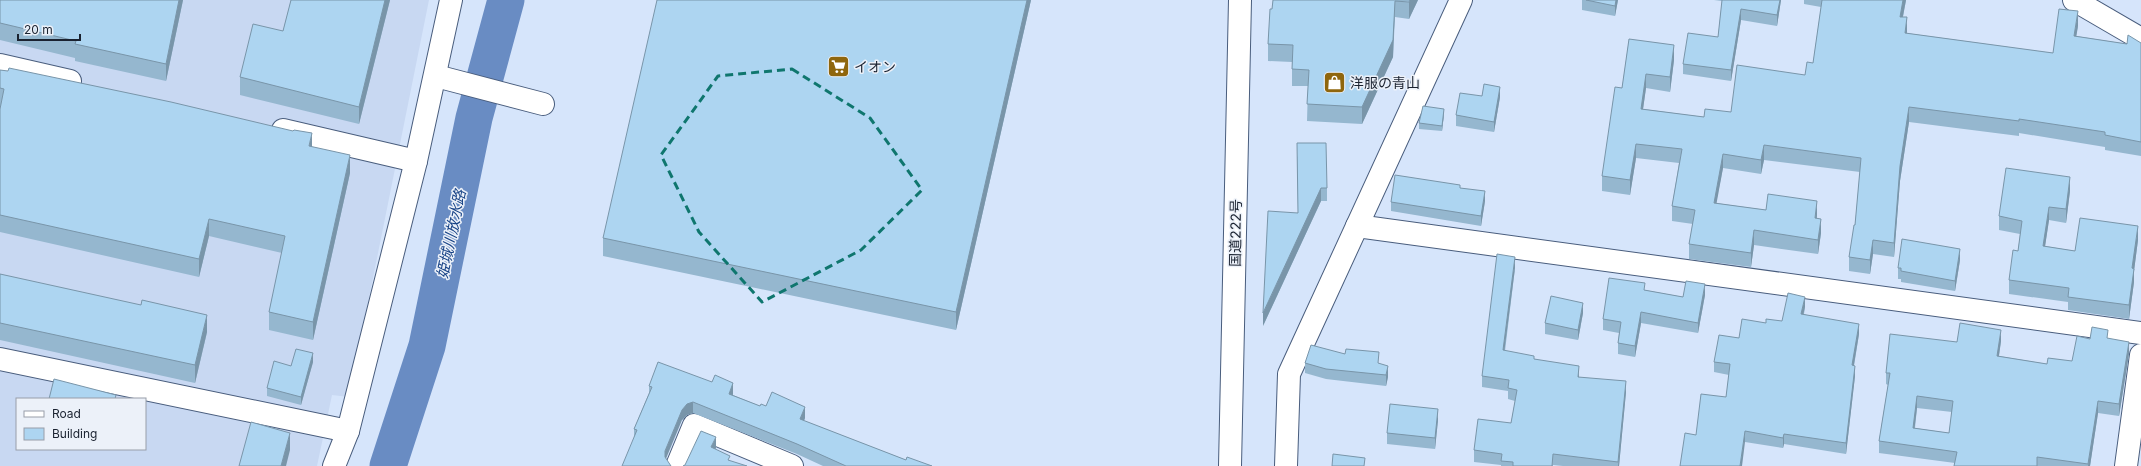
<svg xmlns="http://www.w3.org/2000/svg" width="2141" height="466" viewBox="0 0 2141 466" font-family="Inter,'Noto Sans JP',sans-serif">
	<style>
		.built { fill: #c8d8f2; fill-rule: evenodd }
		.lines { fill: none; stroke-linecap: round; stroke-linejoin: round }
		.river { stroke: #698cc3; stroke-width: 37 }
		.minor-casing { stroke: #495d7d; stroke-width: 24 }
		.tertiary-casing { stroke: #495d7d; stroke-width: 24 }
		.trunk-casing { stroke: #495d7d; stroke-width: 24 }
		.minor { stroke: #fff; stroke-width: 22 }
		.tertiary { stroke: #fff; stroke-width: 22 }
		.trunk { stroke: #fff; stroke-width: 22 }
		.wall { fill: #95b7cf; fill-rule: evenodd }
		.shaded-wall { fill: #7995a9 }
		.building { fill: #add5f1; stroke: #7995a9; fill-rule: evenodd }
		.marked { fill: none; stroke: #0f766e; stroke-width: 3; stroke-dasharray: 8 5; stroke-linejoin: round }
		.labels { text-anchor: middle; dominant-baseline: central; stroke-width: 3; stroke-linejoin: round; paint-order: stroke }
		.poi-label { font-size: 14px; fill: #1a2230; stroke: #ecf1f9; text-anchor: start }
		.street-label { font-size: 14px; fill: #1a2230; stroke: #ecf1f9 }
		.water-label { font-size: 15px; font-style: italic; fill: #194487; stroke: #ecf1f9 }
	</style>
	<rect width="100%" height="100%" fill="#d6e5fb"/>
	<path class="built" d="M0 0H429L349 397 332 395 317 466H0ZM17 399H145V449H17Z"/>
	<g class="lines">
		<path class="river" d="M388 466 427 346 474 118 506 0"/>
		<defs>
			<g id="minor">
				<path d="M0 65 70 81"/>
				<path d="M436 76 543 104"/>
				<path d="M283 130 416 161"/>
				<path d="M1357 226 2141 333"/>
				<path d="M0 359 348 431"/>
				<path d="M334 466 348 431 416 161 451 0"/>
				<path d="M677 466 694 425 792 466"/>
				<path d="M1286 466 1289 374 1461 0"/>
				<path d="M2126 466 2141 355"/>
			</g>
			<path id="tertiary" d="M2074 0 2141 39"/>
			<path id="trunk" d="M1230 466 1240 0"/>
		</defs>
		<use href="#minor" class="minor-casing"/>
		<use href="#tertiary" class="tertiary-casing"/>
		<use href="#trunk" class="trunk-casing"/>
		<use href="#minor" class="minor"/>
		<use href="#tertiary" class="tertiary"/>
		<use href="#trunk" class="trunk"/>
	</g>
	<g class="wall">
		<path d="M0 0H183L166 81 75 61V58L0 40Z"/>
		<path d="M291 0H390L359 124 240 95V77L283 31Z"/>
		<path d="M1031 0 956 330 603 256V238Z"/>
		<path d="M1273 0H1418L1409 19 1395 17 1393 57 1362 124 1307 121 1308 86H1292V62L1268 61V44Z"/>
		<path d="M1582 0H1618L1615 16 1582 10Z"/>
		<path d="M1714 0H1781L1777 26 1741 20 1731 81 1683 74V64L1718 37 1722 1Z"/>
		<path d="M1804 0H1906L1903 17 1906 33 2053 53 2078 26 2076 36 2127 44 2141 43V156L2105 150V147L2019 133V136L1909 122 1900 181 1894 257 1873 254 1870 274 1849 271V257L1855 225 1860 172 1764 160 1761 174 1723 168 1716 203 1766 210 1817 215V219L1821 233 1818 254 1754 245 1751 267 1689 259V244L1693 224 1672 221V206L1679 163 1636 158 1630 195 1602 191V176L1622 88 1629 39 1674 60 1670 92 1646 88 1643 109 1704 117 1731 112 1805 75 1813 63 1821 7 1804 4Z"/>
		<path d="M0 70 312 147 350 173 313 340 269 330V312L282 253 209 236 199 277 0 232V109L1 106H0Z"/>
		<path d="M1482 96 1500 97 1494 132 1456 126V115Z"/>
		<path d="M1444 114 1442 131 1419 129V123Z"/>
		<path d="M1297 156 1327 188V201H1321L1263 326 1298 212Z"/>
		<path d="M2070 191 2066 223 2049 220 2045 246 2075 251 2138 240 2134 271V282L2129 319 2068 310V302L2009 294V280L2018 251 2020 234 1999 230V216Z"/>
		<path d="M1485 201 1481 226 1391 211V202Z"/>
		<path d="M1960 260 1955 291 1901 282V279H1898V268Z"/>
		<path d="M1515 268 1505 351 1534 359 1579 377 1626 392 1619 466H1563L1553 465V466H1501V465L1474 462V450L1511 423 1515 401 1508 399V391L1482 387V376Z"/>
		<path d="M0 274 207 332 195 383 0 340Z"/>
		<path d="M1645 290 1683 297 1705 295 1698 333 1641 323 1635 357 1618 354V343L1619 333 1603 330V319Z"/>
		<path d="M1805 307 1804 314 1859 334 1854 366 1855 376 1846 454 1784 444 1783 448 1745 442 1696 435 1726 397 1729 375 1714 372V362L1739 338 1766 323 1782 321Z"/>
		<path d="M1583 313 1578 340 1545 334V323Z"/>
		<path d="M2108 338 2129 354 2119 416 2098 413 2090 466H1954L1955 463 1879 453V441L1888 385 1886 384V373L1957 342 2001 341 1999 356 2047 364 2072 361 2090 339ZM1917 408 1952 412 1949 433 1915 428Z"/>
		<path d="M313 362 301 405 267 396V388L291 366Z"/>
		<path d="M1305 363 1379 364 1388 377 1386 386 1326 379 1305 373Z"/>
		<path d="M649 386 733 394V395L760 406H766L805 418 804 421 906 460 932 466H823L797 454 693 413 687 415 682 420 634 438V429L649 393Z"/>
		<path d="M1438 420 1435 449 1387 444V433Z"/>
	</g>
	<g class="shaded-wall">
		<path d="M179 0H183L166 81V64Z"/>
		<path d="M385 0H390L359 124V107Z"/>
		<path d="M1027 0H1031L956 330V312Z"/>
		<path d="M1410 0H1418L1409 19V2Z"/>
		<path d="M1616 0H1618L1615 16V6Z"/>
		<path d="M1780 0H1781L1777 26V15Z"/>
		<path d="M1903 0H1906L1900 31V17Z"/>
		<path d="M1395 1 1393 57 1362 124V107Z"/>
		<path d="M1741 9V20L1731 81V70Z"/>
		<path d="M2078 11V26L2074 50V36Z"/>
		<path d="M1907 17V32L1905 47V33Z"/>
		<path d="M1674 45V60L1670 92V77Z"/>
		<path d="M1646 74V88L1641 123V109Z"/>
		<path d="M1500 87V97L1494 132V122Z"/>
		<path d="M1909 107V122L1900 181 1894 257V243L1900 166Z"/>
		<path d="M1444 109V114L1442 131V126Z"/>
		<path d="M312 133V151L309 146Z"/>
		<path d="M1636 144V158L1630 195V180Z"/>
		<path d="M1764 145V160L1761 174V160Z"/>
		<path d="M1723 154V168L1714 217V203Z"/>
		<path d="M350 155V173L313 340V322Z"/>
		<path d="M2070 177V191L2066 223V209Z"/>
		<path d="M1321 188V201L1263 326V313Z"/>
		<path d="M1485 191V201L1481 226V216Z"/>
		<path d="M1817 201V215L1815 233V218Z"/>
		<path d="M2049 207V220L2043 260V246Z"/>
		<path d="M209 219V236L199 277V259Z"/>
		<path d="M1821 219V233L1818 254V240Z"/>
		<path d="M2138 226V240L2134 271V282L2129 319V305L2132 268Z"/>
		<path d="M1754 230V245L1751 267V253Z"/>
		<path d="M1873 240V254L1870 274V260Z"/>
		<path d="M1960 249V260L1955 291V281Z"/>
		<path d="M1515 257V268L1503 361V350Z"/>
		<path d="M1705 284V295L1698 333V323Z"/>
		<path d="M1805 297V307L1801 324V314Z"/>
		<path d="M1583 303V313L1578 340V330Z"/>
		<path d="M1641 312V323L1635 357V346Z"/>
		<path d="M207 315V332L195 383V365Z"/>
		<path d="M1859 324V334L1852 376V365Z"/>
		<path d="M2001 330V341L1997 368V356Z"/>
		<path d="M2129 342V354L2119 416V404Z"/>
		<path d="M313 353V362L301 405V397Z"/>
		<path d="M1388 366V377L1386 386V375Z"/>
		<path d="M1579 366V377H1578Z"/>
		<path d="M1855 366V376L1846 454V443Z"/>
		<path d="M1626 381V392L1619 466H1618Z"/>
		<path d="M733 383V394L729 404V394Z"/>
		<path d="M1917 396V408L1913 440V428Z"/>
		<path d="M2098 401V413L2090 466H2088Z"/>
		<path d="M693 402V413L687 415 682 420 665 461V451L682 410 687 404Z"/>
		<path d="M805 407V418L800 430V419Z"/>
		<path d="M1438 409V420L1435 449V438Z"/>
		<path d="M1745 431V442L1742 466H1740Z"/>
		<path d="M290 433V450L286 466H281Z"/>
		<path d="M1784 434V444L1783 448V438Z"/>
		<path d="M716 437V448L711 458V447Z"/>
	</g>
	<g class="building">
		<path d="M0 0H179L166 64 75 44 76 41 0 23Z"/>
		<path d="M291 0H385L359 107 240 77 253 24 283 31Z"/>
		<path d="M657 0H1027L956 312 603 238Z"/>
		<path d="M1273 0H1410L1409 2 1395 1 1393 40 1362 107 1307 104 1309 70 1292 69 1293 45 1268 44 1270 9H1272Z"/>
		<path d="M1586 0H1616L1615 6Z"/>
		<path d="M1722 0H1780L1777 15 1741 9 1731 70 1683 64 1688 33 1718 37Z"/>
		<path d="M1822 0H1903L1900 17H1907L1905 33 2053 53 2059 9 2078 11 2074 36 2127 44 2128 35 2141 43V142L2105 135V132L2019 119V121L1909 107 1900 166 1894 243 1873 240 1870 260 1849 257 1854 225H1855L1861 158 1764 145 1761 160 1723 154 1714 203 1766 210 1768 194 1817 201 1815 218 1821 219 1818 240 1754 230 1751 253 1689 244 1695 210 1672 206 1682 149 1636 144 1630 180 1602 176 1615 87 1622 88 1629 39 1674 45 1670 77 1646 74 1641 109 1704 117 1705 109 1731 112 1737 65 1805 75 1807 62 1813 63Z"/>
		<path d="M9 68 171 102 293 131 294 130 312 133 309 146 350 155 313 322 269 312 285 236 209 219 199 259 0 215V109L4 89 0 88V70L8 71Z"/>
		<path d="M1484 84 1500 87 1494 122 1456 115 1460 93 1482 96Z"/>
		<path d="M1423 106 1444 109 1442 126 1419 123Z"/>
		<path d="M1297 143H1326L1327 188H1321L1263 313 1268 211 1298 213Z"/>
		<path d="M2006 168 2070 177 2066 209 2049 207 2043 246 2075 251 2080 218 2138 226 2132 268 2134 269 2129 305 2068 297 2069 288 2009 280 2013 250 2018 251 2022 221 1999 216Z"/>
		<path d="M1395 175 1460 185V188L1485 191 1481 216 1391 202Z"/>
		<path d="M1902 239 1960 249 1955 281 1901 271V268H1898Z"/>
		<path d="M1497 254 1515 257 1503 350 1534 356V359L1579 366 1578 377 1626 381 1618 462 1553 454 1552 466H1513V462L1501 461 1502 454 1474 450 1478 419 1511 423 1517 390 1508 388 1509 380 1482 376Z"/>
		<path d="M0 274 141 305 142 300 207 315 195 365 0 323Z"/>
		<path d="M1609 278 1645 283 1644 290 1683 297 1686 281 1705 284 1698 323 1641 312 1635 346 1618 343 1621 322 1603 319Z"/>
		<path d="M1788 293 1805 297 1801 314 1859 324 1852 365 1855 366 1846 443 1784 434 1783 438 1745 431 1740 466H1680L1685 433 1696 435 1701 394 1726 397 1730 364 1714 362 1719 335 1739 338 1742 319 1766 323V319L1782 321Z"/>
		<path d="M1551 296 1583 303 1578 330 1545 323Z"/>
		<path d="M1960 323 2001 330 1997 356 2047 364 2048 358 2072 361 2077 336 2090 339 2092 327 2108 330 2107 338 2129 342 2119 404 2098 401 2088 464 2037 457V466H1954L1957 452 1879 441 1890 373H1886L1890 334 1957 342ZM1917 396 1953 401 1949 433 1913 428Z"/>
		<path d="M1311 345 1345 354 1346 349 1379 352 1378 363 1388 366 1386 375 1326 369 1305 363Z"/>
		<path d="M296 349 313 353 301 397 267 388 274 361 291 366Z"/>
		<path d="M658 362 712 382 715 375 733 383 729 394 760 406 761 404 766 406 772 392 805 407 800 419 906 460 907 457 932 466H846L797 444 693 402 687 404 682 410 665 451V457L671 466H622L637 430 634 429 652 387 649 386Z"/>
		<path d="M54 379 116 395 115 399H49Z"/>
		<path d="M1390 404 1438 409 1435 438 1387 433Z"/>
		<path d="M251 422 290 433 281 466H239Z"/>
		<path d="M701 431 716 437 711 447 730 456 728 460 747 466H683L685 465Z"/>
		<path d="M1333 454 1365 458 1364 466H1332Z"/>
	</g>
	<path class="marked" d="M792 69 870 118 922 190 861 250 762 302 699 232 661 155 718 76Z"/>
	<defs>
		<symbol id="supermarket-square" viewBox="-11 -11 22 22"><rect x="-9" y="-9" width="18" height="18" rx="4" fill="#8f660d" stroke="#ecf1f9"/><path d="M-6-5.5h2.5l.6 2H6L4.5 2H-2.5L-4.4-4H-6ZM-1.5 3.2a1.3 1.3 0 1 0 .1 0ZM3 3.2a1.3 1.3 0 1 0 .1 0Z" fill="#fff"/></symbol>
		<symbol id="shop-square" viewBox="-11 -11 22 22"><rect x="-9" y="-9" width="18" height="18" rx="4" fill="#8f660d" stroke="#ecf1f9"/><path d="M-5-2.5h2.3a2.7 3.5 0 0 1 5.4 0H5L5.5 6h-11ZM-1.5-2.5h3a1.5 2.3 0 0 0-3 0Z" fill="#fff"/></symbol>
	</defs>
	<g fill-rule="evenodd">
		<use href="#supermarket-square" x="826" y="54" width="25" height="25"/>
		<use href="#shop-square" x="1322" y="70" width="25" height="25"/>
	</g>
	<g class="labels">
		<g class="poi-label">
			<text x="854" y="66">イオン</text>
			<text x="1350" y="82">洋服の青山</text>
		</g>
		<g class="street-label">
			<text transform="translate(1235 233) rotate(-89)">国道222号</text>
		</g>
		<g class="water-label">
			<text transform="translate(451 234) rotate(-78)">姫城川放水路</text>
		</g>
	</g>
	<rect x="16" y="398" width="130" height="52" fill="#ecf1f9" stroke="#989ea9"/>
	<rect x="24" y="411" width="20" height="6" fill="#ffffff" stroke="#989ea9"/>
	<text x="52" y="418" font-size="12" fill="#1a2230">Road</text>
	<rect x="24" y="428" width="20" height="12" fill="#add5f1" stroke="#989ea9"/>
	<text x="52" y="438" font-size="12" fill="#1a2230">Building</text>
	<path d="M18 34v6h62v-6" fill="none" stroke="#1a2230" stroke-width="2"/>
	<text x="24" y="34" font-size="12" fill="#1a2230" stroke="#ecf1f9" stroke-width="3" paint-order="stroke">20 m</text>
</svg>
